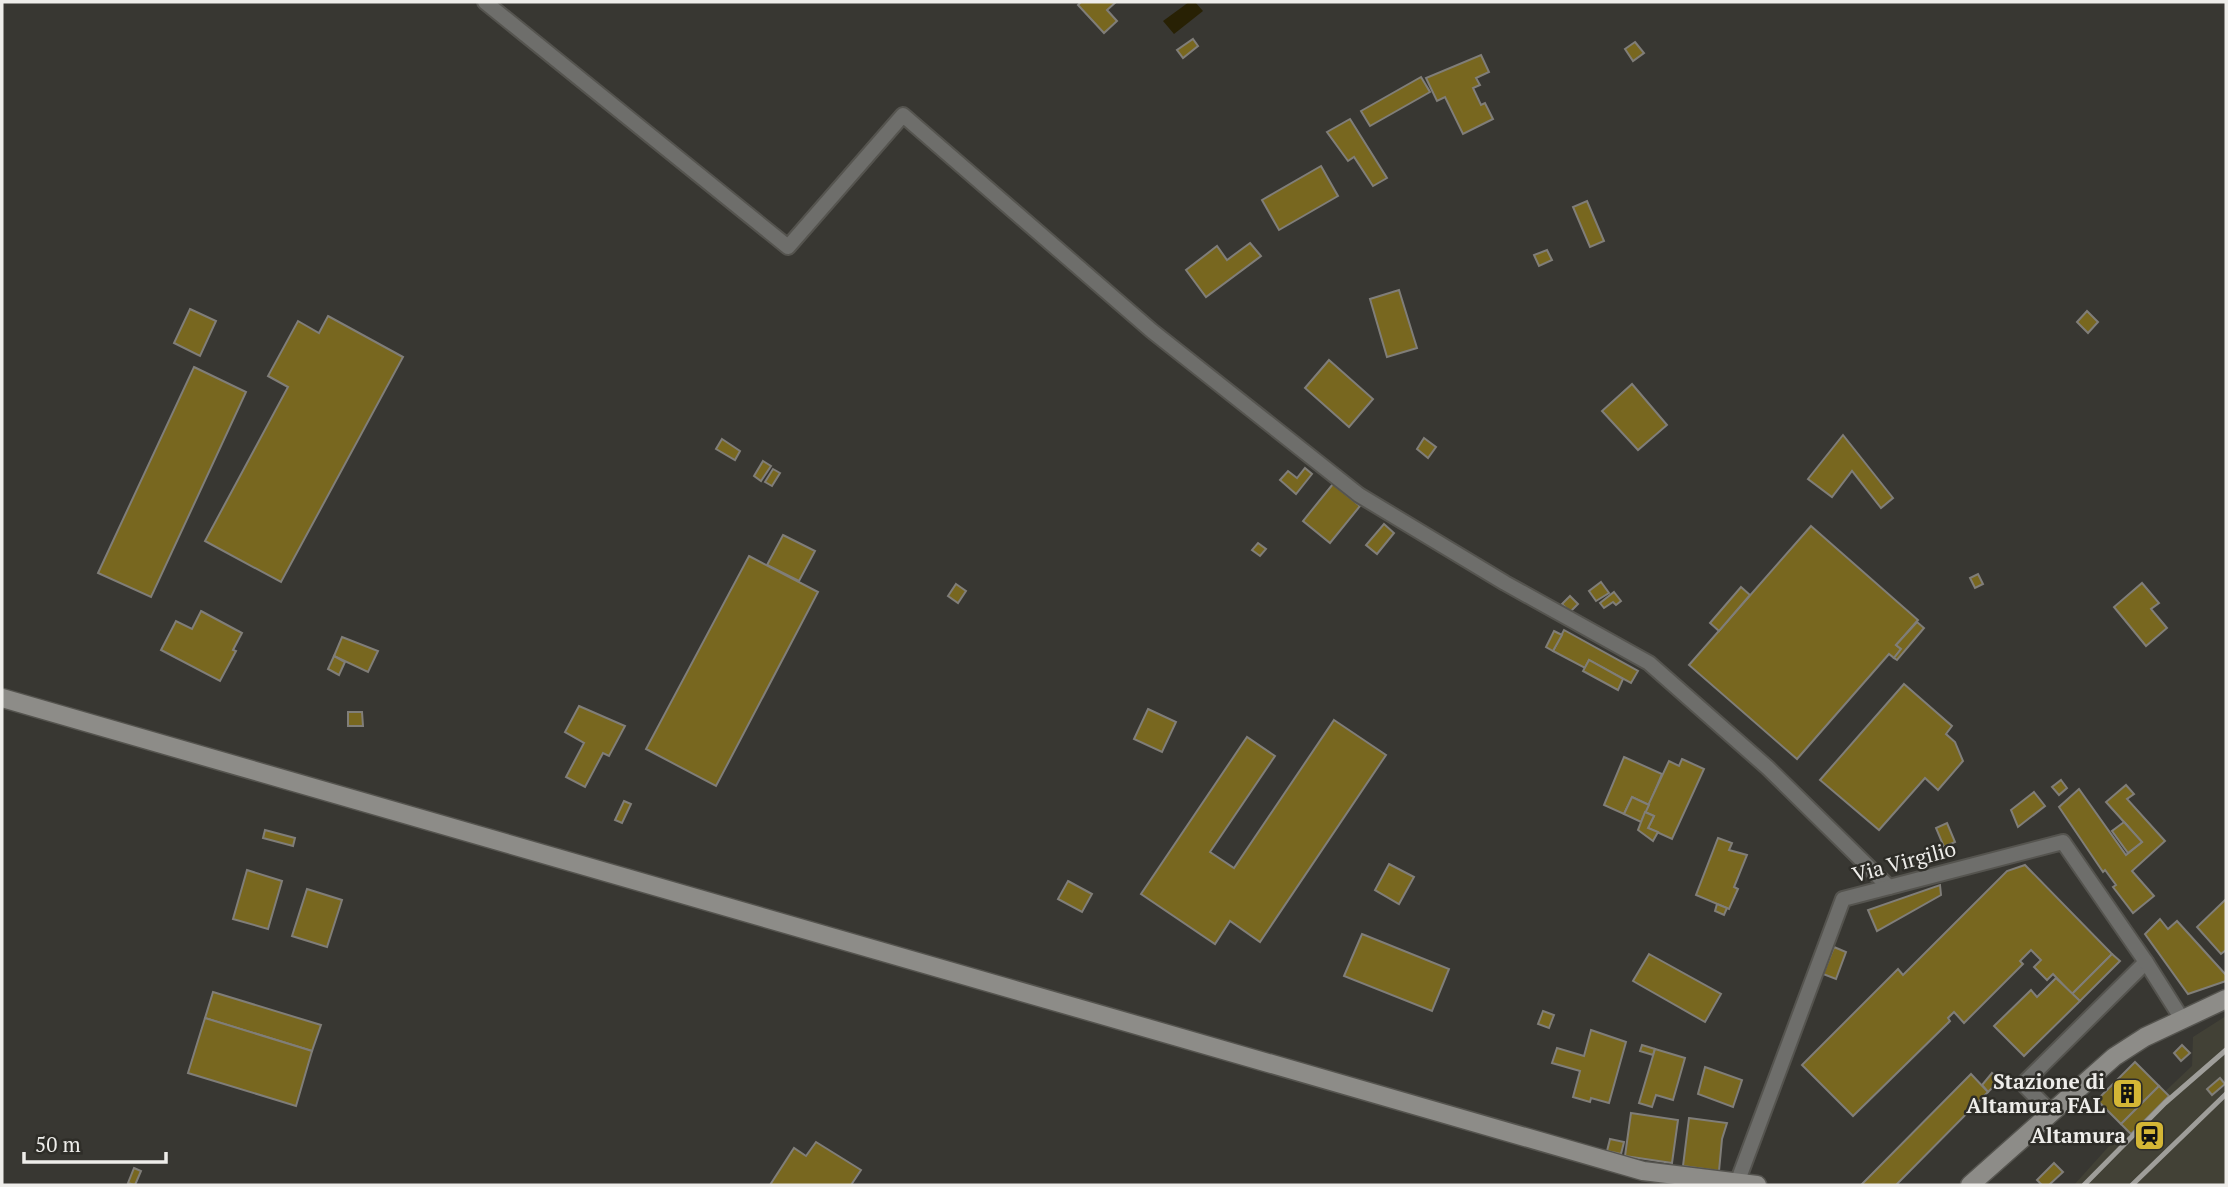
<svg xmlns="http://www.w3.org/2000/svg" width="2228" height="1187" viewBox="0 0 2228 1187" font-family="'PT Serif',serif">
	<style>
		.built { fill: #424136 }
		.water { fill: #282104 }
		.building { fill: #78671f; stroke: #807e79; stroke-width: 2 }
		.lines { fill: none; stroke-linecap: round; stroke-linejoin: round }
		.minor-casing { stroke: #55544f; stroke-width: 18 }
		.secondary-casing { stroke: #55544f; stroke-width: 21 }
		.minor { stroke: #6e6e6b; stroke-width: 14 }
		.secondary { stroke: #8d8c88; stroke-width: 18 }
		.rail { stroke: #9f9e9a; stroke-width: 5 }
		.labels { text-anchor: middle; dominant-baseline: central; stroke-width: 5; stroke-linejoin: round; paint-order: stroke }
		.street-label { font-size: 21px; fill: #eeedea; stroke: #2e2d28 }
		.poi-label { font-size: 21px; font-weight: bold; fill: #eeedea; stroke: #2e2d28; text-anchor: end }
	</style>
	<rect width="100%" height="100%" fill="#383732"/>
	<path class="built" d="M2226 1016V1185H2074L2120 1134 2192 1066 2193 1037Z"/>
	<path class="water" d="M1189 2H1195L1203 11 1174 34 1163 21Z"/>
	<g class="building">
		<path d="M1081 2H1116L1107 10 1117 21 1104 33 1078 5Z"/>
		<path d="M1193 39 1198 46 1183 58 1177 50Z"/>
		<path d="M1635 42 1644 53 1633 61 1625 49Z"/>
		<path d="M1481 55 1489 72 1476 78 1480 85 1473 88 1481 105 1485 103 1493 119 1463 134 1445 97 1437 101 1426 78Z"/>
		<path d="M1421 77 1430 92 1370 126 1361 111Z"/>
		<path d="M1350 119 1387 178 1373 186 1354 157 1348 161 1327 132Z"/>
		<path d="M1321 166 1338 196 1279 230 1262 200Z"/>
		<path d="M1587 201 1604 241 1590 247 1573 207Z"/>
		<path d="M1250 243 1261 256 1206 297 1186 270 1217 246 1227 260Z"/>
		<path d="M1547 250 1552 260 1539 266 1534 255Z"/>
		<path d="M1399 290 1417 348 1387 357 1370 299Z"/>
		<path d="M190 309 216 321 200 356 174 343Z"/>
		<path d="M2087 311 2098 322 2088 333 2077 322Z"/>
		<path d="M328 316 403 357 281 582 205 541 288 387 268 376 298 321 319 333Z"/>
		<path d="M1329 360 1373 399 1349 427 1305 388Z"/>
		<path d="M194 367 246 392 151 597 98 573Z"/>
		<path d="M1632 384 1667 425 1638 450 1602 411Z"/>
		<path d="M1843 435 1893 498 1881 508 1852 471 1832 497 1808 479Z"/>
		<path d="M1424 438 1436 447 1428 458 1417 449Z"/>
		<path d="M722 439 740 451 735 460 716 449Z"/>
		<path d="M763 461 771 466 761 481 754 476Z"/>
		<path d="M1305 468 1312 474 1296 494 1280 480 1288 471 1297 478Z"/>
		<path d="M773 469 780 473 772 486 765 482Z"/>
		<path d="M1333 484 1360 506 1330 543 1303 521Z"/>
		<path d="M1384 524 1394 533 1377 554 1366 545Z"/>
		<path d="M1811 526 1918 620 1896 645 1901 649 1894 658 1889 654 1797 759 1689 665Z"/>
		<path d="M783 535 815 551 799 581 767 565Z"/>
		<path d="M1258 543 1266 549 1260 556 1252 550Z"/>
		<path d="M749 556 818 592 716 786 646 749Z"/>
		<path d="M1978 574 1983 584 1975 588 1970 578Z"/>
		<path d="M1601 582 1609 593 1596 601 1589 591Z"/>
		<path d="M2142 583 2159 603 2151 609 2167 628 2146 646 2114 607Z"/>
		<path d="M956 584 966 591 958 603 948 596Z"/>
		<path d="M1741 587 1750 595 1719 631 1710 623Z"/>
		<path d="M1614 592 1621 601 1616 605 1613 602 1604 608 1600 603Z"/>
		<path d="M1570 596 1578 604 1570 612 1562 604Z"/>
		<path d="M201 611 242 633 233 650 236 651 220 681 161 650 176 621 192 629Z"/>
		<path d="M1917 622 1924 628 1897 660 1894 658 1901 649 1896 645Z"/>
		<path d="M1564 630 1638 671 1631 683 1589 660 1585 668 1553 651Z"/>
		<path d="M1554 631 1562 635 1553 651 1546 647Z"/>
		<path d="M342 637 378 651 368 672 334 656Z"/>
		<path d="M334 656 345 662 339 675 328 669Z"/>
		<path d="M1589 660 1623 679 1618 690 1583 671Z"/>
		<path d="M1904 684 1952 726 1946 734 1955 742 1963 761 1938 790 1925 778 1879 830 1820 780Z"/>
		<path d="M579 706 625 726 609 756 603 753 585 787 566 777 584 743 565 732Z"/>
		<path d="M1148 709 1176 722 1162 752 1134 739Z"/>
		<path d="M348 712H362L363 726H348Z"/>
		<path d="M1334 720 1386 755 1260 942 1230 921 1215 944 1141 894 1247 737 1275 756 1210 852 1234 868Z"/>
		<path d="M1624 757 1662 774 1649 805 1632 797 1624 814 1604 805Z"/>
		<path d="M1682 759 1704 769 1672 839 1648 828 1654 816 1645 812 1669 761 1679 766Z"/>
		<path d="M2061 780 2067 788 2059 795 2052 787Z"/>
		<path d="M2126 785 2134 794 2127 799 2165 841 2132 871 2154 896 2133 913 2113 887 2116 885 2105 870 2103 872 2059 807 2079 789 2126 855 2142 842 2106 802Z"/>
		<path d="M2034 792 2045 806 2018 827 2011 810Z"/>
		<path d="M1632 797 1649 805 1641 822 1624 814Z"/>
		<path d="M624 801 631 804 622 823 615 820Z"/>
		<path d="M1645 812 1654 816 1648 828 1658 832 1653 841 1638 830Z"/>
		<path d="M2124 822 2142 842 2128 853 2112 831Z"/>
		<path d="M1947 823 1955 842 1944 847 1936 828Z"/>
		<path d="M265 830 295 838 293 846 263 838Z"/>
		<path d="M1718 838 1732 843 1729 850 1747 855 1734 887 1738 889 1729 909 1696 895Z"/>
		<path d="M1389 864 1414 877 1399 904 1375 890Z"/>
		<path d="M2025 865 2112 954 2072 994 2053 974 2047 980 2034 967 2041 960 2031 950 2020 961 2023 964 1964 1023 1954 1012 1948 1018 1950 1021 1853 1116 1802 1065 1898 969 1903 975 2007 871Z"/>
		<path d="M247 870 282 881 268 929 233 919Z"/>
		<path d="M1068 881 1092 894 1082 912 1058 899Z"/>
		<path d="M1940 885 1941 895 1877 931 1868 910Z"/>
		<path d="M307 889 342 900 327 947 292 936Z"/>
		<path d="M2226 899V950L2221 954 2197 927Z"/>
		<path d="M1717 904 1727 908 1724 915 1715 911Z"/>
		<path d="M2160 919 2168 929 2177 921 2226 975V981L2188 994 2145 934Z"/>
		<path d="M1362 934 1449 969 1432 1011 1344 976Z"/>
		<path d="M1834 947 1846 952 1836 979 1823 974Z"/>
		<path d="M1649 954 1721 994 1705 1022 1633 981Z"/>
		<path d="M2112 954 2120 961 2080 1001 2072 994Z"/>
		<path d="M2056 978 2080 1001 2024 1056 1994 1026 2031 990 2037 997Z"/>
		<path d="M213 992 321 1025 312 1051 205 1018Z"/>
		<path d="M1543 1011 1554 1015 1549 1028 1538 1024Z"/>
		<path d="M205 1018 312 1051 296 1106 188 1073Z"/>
		<path d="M1591 1030 1626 1042 1609 1103 1591 1098 1590 1102 1573 1097 1580 1071 1552 1063 1557 1048 1584 1056Z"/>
		<path d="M1642 1045 1655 1049 1653 1055 1640 1051Z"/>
		<path d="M2182 1045 2190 1053 2181 1061 2174 1053Z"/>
		<path d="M1655 1049 1685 1058 1673 1100 1656 1095 1652 1107 1639 1103Z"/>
		<path d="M2135 1062 2159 1086 2121 1124 2097 1100Z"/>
		<path d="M1705 1067 1742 1080 1733 1107 1698 1094Z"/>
		<path d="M1992 1073 2000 1080 1988 1092 1982 1085Z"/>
		<path d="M1971 1074 1988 1092 1896 1185H1861Z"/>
		<path d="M2220 1078 2225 1084 2212 1095 2207 1089Z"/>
		<path d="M2159 1086 2169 1096 2131 1134 2121 1124Z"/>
		<path d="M1631 1113 1678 1120 1672 1163 1625 1156Z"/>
		<path d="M1689 1118 1727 1123 1722 1139 1719 1171 1683 1166Z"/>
		<path d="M1610 1139 1624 1142 1621 1154 1607 1151Z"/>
		<path d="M816 1142 861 1170 851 1185H770L794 1148 806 1156Z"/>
		<path d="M2054 1163 2063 1172 2049 1185H2042L2037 1180Z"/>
		<path d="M134 1168 141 1171 135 1185 128 1183Z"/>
	</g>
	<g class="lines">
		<defs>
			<g id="minor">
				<path d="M485 2 788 247 903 115 1152 331 1359 495 1505 583 1649 663 1768 768 1889 887"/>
				<path d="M2052 1113 2023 1084 2146 962"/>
				<path d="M1737 1183 1843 899 2063 842 2146 962 2182 1019"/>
			</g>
			<g id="secondary">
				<path d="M2 698 1643 1171 1757 1185"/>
				<path d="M1970 1185 2114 1057 2145 1037 2226 999"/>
			</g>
		</defs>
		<use href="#minor" class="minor-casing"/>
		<use href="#secondary" class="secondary-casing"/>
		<use href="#minor" class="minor"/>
		<use href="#secondary" class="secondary"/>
		<g class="rail">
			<path d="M2084 1185 2165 1103 2226 1050"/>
			<path d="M2132 1185 2226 1094"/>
		</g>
	</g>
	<defs>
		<symbol id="building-square" viewBox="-11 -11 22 22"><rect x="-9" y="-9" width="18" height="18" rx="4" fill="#d4b635" stroke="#2e2d28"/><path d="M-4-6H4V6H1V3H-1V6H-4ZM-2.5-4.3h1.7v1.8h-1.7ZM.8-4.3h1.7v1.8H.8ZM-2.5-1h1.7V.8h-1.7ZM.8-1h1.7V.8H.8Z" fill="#111"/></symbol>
		<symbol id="station-square" viewBox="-11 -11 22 22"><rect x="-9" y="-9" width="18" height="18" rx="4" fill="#d4b635" stroke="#2e2d28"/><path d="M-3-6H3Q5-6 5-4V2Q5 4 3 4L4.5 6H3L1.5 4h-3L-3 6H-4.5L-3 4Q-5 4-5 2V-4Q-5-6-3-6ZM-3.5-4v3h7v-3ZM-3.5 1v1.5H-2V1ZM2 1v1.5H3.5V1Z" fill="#111"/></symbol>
	</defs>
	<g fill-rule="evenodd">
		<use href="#building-square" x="2110" y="1076" width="35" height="35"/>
		<use href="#station-square" x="2132" y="1118" width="35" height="35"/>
	</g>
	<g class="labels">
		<g class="street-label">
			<text transform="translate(1904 861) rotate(-15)">Via Virgilio</text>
		</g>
		<g class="poi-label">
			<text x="2105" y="1081">Stazione di<tspan x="2105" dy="24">Altamura FAL</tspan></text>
			<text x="2126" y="1135">Altamura</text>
		</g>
	</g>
	<rect width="2228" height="1187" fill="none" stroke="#eeedea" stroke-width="7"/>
	<path d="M24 1152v10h142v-10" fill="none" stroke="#eeedea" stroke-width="3.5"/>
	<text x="35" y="1152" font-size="21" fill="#eeedea" stroke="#2e2d28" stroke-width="5" paint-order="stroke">50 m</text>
</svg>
